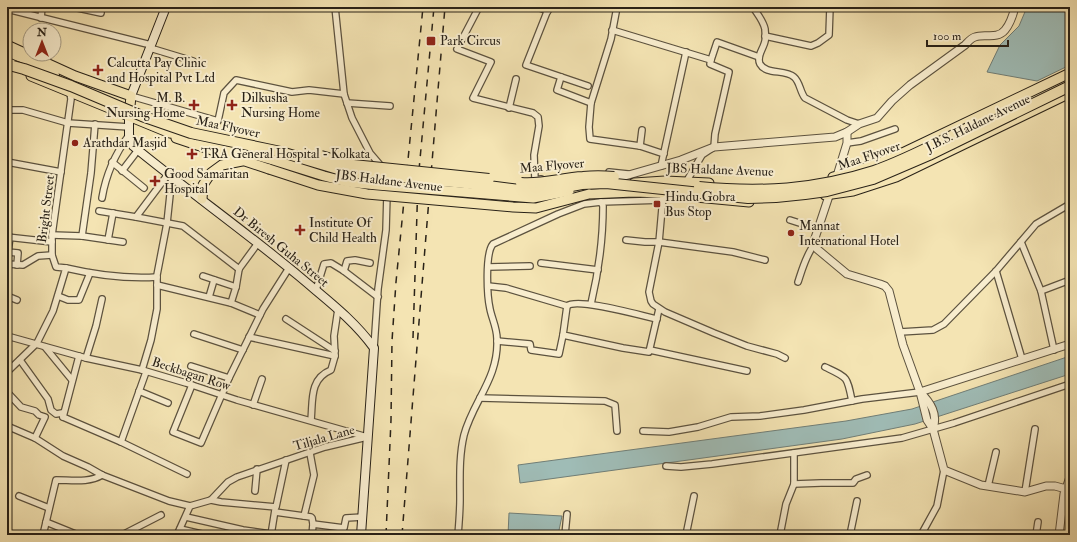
<svg xmlns="http://www.w3.org/2000/svg" width="1077" height="542" viewBox="0 0 1077 542" font-family="'IM FELL Double Pica',serif">
	<style>
		.water { fill: #9fbcb6; stroke: #707e77 }
		.lines { fill: none; stroke-linecap: round; stroke-linejoin: round }
		.minor-casing { stroke: #5c523f; stroke-width: 8 }
		.tertiary-casing { stroke: #5c523f; stroke-width: 9 }
		.secondary-casing { stroke: #292218; stroke-width: 10 }
		.primary-casing { stroke: #292218; stroke-width: 11 }
		.motorway-casing { stroke: #292218; stroke-width: 12 }
		.minor { stroke: #f8edce; stroke-width: 5.5 }
		.tertiary { stroke: #f8edce; stroke-width: 7 }
		.secondary { stroke: #f8edce; stroke-width: 8 }
		.primary { stroke: #f4e4b3; stroke-width: 9 }
		.motorway { stroke: #f4e4b3; stroke-width: 10 }
		.rail { stroke: #292218; stroke-width: 1.5; stroke-dasharray: 7 7; stroke-linecap: butt }
		.primary-bridge-casing { stroke: #292218; stroke-width: 11; stroke-linecap: butt }
		.motorway-bridge-casing { stroke: #292218; stroke-width: 12; stroke-linecap: butt }
		.primary-bridge { stroke: #f4e4b3; stroke-width: 9 }
		.motorway-bridge { stroke: #f4e4b3; stroke-width: 10 }
		.poi-dot { fill: #8f2418; stroke: #f8edce; stroke-width: 1.5 }
		.labels { text-anchor: middle; dominant-baseline: central; stroke-width: 4; stroke-linejoin: round; paint-order: stroke }
		.poi-label { font-size: 13px; fill: #292218; stroke: #f8edce; text-anchor: start }
		.street-label { font-size: 13px; fill: #292218; stroke: #f8edce }
	</style>
	<rect width="100%" height="100%" fill="#f4e4b3"/>
	<filter id="stains"><feTurbulence type="fractalNoise" baseFrequency=".005" numOctaves="4"/><feColorMatrix values="0 0 0 0 .2 0 0 0 0 .09 0 0 0 0 .02 0 0 0 .5 -.17"/></filter>
	<radialGradient id="worn" r=".72"><stop offset=".6" stop-color="#630" stop-opacity="0"/><stop offset="1" stop-color="#630" stop-opacity=".3"/></radialGradient>
	<g class="water">
		<path d="M1027 7H1070V65L1037 81 987 72 1000 45 1019 26Z"/>
		<path d="M1070 356V374L915 424 842 439 520 483 518 465 846 421 912 409Z"/>
		<path d="M509 513 562 516 558 535H508Z"/>
	</g>
	<g class="lines">
		<defs>
			<g id="minor">
				<path d="M73 7 101 13"/>
				<path d="M479 7 457 49 491 62 473 98 533 113 538 117 539 126 534 155 535 180 541 179"/>
				<path d="M537 7 548 11"/>
				<path d="M549 7 526 65 588 86"/>
				<path d="M617 7 611 39 591 103 589 127 590 139 640 146 664 154"/>
				<path d="M753 7C757 14 763 20 765 29 765 32 766 37 765 41 764 48 756 56 760 64 766 75 785 69 794 77 800 82 800 92 805 98L847 120 859 124"/>
				<path d="M7 9 151 45"/>
				<path d="M41 18 42 7"/>
				<path d="M612 30 711 60 717 42 759 57"/>
				<path d="M765 36 811 46 818 43 829 35 830 7"/>
				<path d="M150 48 193 61"/>
				<path d="M561 77 557 90 591 103"/>
				<path d="M344 94 352 118 370 153 382 167"/>
				<path d="M131 96 218 121 224 93 236 80 292 92 309 90 344 94 335 7"/>
				<path d="M347 103 390 106"/>
				<path d="M509 108 516 79"/>
				<path d="M7 110H23L68 123 129 127"/>
				<path d="M847 143 861 141 895 129"/>
				<path d="M640 146 642 130"/>
				<path d="M7 162 61 172"/>
				<path d="M112 162 144 188"/>
				<path d="M661 166 686 52"/>
				<path d="M122 171 138 150"/>
				<path d="M609 172 628 174"/>
				<path d="M685 184 702 155 714 147 715 134 729 72 710 64 711 60"/>
				<path d="M663 197 659 242 649 292 651 301 653 304 665 312 714 333 747 346 777 354 785 358"/>
				<path d="M102 198C106 174 115 154 129 135"/>
				<path d="M99 211 136 217 169 173"/>
				<path d="M136 217 183 226 239 269"/>
				<path d="M790 220 818 229"/>
				<path d="M52 235 82 236 123 242"/>
				<path d="M82 236 91 173 95 124"/>
				<path d="M7 237 52 242"/>
				<path d="M10 237 8 252 18 253 17 265"/>
				<path d="M108 240 113 213"/>
				<path d="M626 240 645 242H659L733 252 765 260"/>
				<path d="M1021 242 1041 291 1054 350"/>
				<path d="M541 263 598 270"/>
				<path d="M7 264 23 265 38 256 52 255"/>
				<path d="M488 267 530 266"/>
				<path d="M66 268C96 275 127 279 157 277"/>
				<path d="M344 271 347 261 355 260 370 263"/>
				<path d="M996 271 1022 359"/>
				<path d="M203 276 236 287 231 303"/>
				<path d="M798 282C802 270 806 255 814 245"/>
				<path d="M157 285 231 303 260 315"/>
				<path d="M488 286 506 288 567 306C577 297 642 316 657 319"/>
				<path d="M236 287 239 269 258 243"/>
				<path d="M316 290 324 264 331 263 344 271 378 297"/>
				<path d="M1041 291 1070 280"/>
				<path d="M7 296 17 300"/>
				<path d="M58 296 68 300H79L90 273"/>
				<path d="M209 297 214 280"/>
				<path d="M591 304C599 270 603 241 603 206L601 202"/>
				<path d="M567 306 563 335 623 348 649 352 659 309"/>
				<path d="M286 319 335 351"/>
				<path d="M900 332 933 330 944 324 996 271 1036 224 1070 204"/>
				<path d="M194 334 243 350"/>
				<path d="M7 336 86 358 142 370 186 383 237 400 367 437"/>
				<path d="M249 337 335 356"/>
				<path d="M497 341 530 344 531 350 559 354 563 335"/>
				<path d="M45 347 72 380"/>
				<path d="M374 348 378 289 386 230 387 194"/>
				<path d="M650 350 747 371"/>
				<path d="M86 358 96 326 102 299"/>
				<path d="M20 360 48 399 51 410 56 414 62 413 63 417 121 442 187 474"/>
				<path d="M191 366 229 378"/>
				<path d="M825 367C848 378 847 376 852 401"/>
				<path d="M142 370 151 340 157 309V275L167 223 172 176"/>
				<path d="M7 372 37 343 53 311 66 268 56 267 52 255V235L71 99 70 93"/>
				<path d="M192 385 173 432 201 443 229 378 263 309 289 268"/>
				<path d="M139 391 168 403"/>
				<path d="M7 392 21 407 35 411 39 415 45 417 35 438"/>
				<path d="M480 398 605 401 615 405 617 431"/>
				<path d="M253 405 262 379"/>
				<path d="M63 417 79 356"/>
				<path d="M311 420C313 401 309 379 331 370L335 356 334 336 338 309"/>
				<path d="M7 426 35 438 63 456 88 467 102 475 169 501 190 506"/>
				<path d="M643 431 669 432 698 427 731 417 760 416 804 410 862 399 920 392"/>
				<path d="M121 442 146 372"/>
				<path d="M666 466 681 467 712 464 902 438 954 423 1070 384"/>
				<path d="M794 484 821 483H853L856 479 867 475"/>
				<path d="M988 486 996 452"/>
				<path d="M255 491 257 469"/>
				<path d="M1025 492 1035 429"/>
				<path d="M19 496 49 508"/>
				<path d="M211 500 221 502 276 507 286 460"/>
				<path d="M275 512 311 517 312 518 313 524"/>
				<path d="M304 516 314 475 310 453"/>
				<path d="M186 517 243 530 271 534"/>
				<path d="M46 522 78 535"/>
				<path d="M180 529 206 535"/>
				<path d="M43 535 56 480C72 480 89 483 102 475"/>
				<path d="M122 535 161 515"/>
				<path d="M177 535 190 506 211 500 228 482 237 477 325 447 367 437"/>
				<path d="M271 535 275 510"/>
				<path d="M312 535 313 524 344 528 346 518 363 517"/>
				<path d="M458 535C459 523 460 511 460 499 460 477 459 456 464 435 473 401 499 378 497 339 497 328 492 319 490 309 487 296 485 253 493 244L558 214 584 204 601 202 663 200"/>
				<path d="M565 535 567 514"/>
				<path d="M686 535 694 496"/>
				<path d="M780 535 786 504 794 484V453"/>
				<path d="M850 535 857 501"/>
				<path d="M921 535 937 506 944 470"/>
				<path d="M1036 535 1038 522"/>
			</g>
			<g id="tertiary">
				<path d="M836 179 847 143V132"/>
				<path d="M611 180 681 160 714 147 835 137 847 132 859 124 877 118 892 101 910 85 965 45C968 42 971 38 975 37 984 33 997 40 1005 30 1010 24 1013 15 1015 7"/>
				<path d="M831 190 814 241 817 249 847 274 880 284 885 286 889 291 903 345 920 392 927 420 933 429 944 470 981 485 1025 492 1046 486H1055L1066 489"/>
				<path d="M920 392 1070 344"/>
				<path d="M920 392C931 403 938 414 933 429"/>
				<path d="M1059 535 1064 494 1070 477"/>
			</g>
			<g id="secondary">
				<path d="M131 96 166 7"/>
				<path d="M129 116V135L133 146C188 191 246 232 300 277 327 300 354 320 374 348L361 535"/>
			</g>
			<g id="primary">
				<path d="M7 45 75 76 131 96 129 116"/>
				<path d="M31 76 170 133 185 135"/>
				<path d="M176 138 269 169"/>
				<path d="M201 139 273 160"/>
				<path d="M833 177 862 169 894 157 1070 73"/>
				<path d="M634 183 665 181 709 183"/>
				<path d="M589 194 634 192 661 193"/>
				<path d="M825 195 853 191 896 177 1070 93"/>
				<path d="M696 197 749 202"/>
				<path d="M202 199 203 185 211 173 222 165 242 161"/>
			</g>
			<path id="motorway" d="M7 51 29 60 54 75"/>
		</defs>
		<use href="#minor" class="minor-casing"/>
		<use href="#tertiary" class="tertiary-casing"/>
		<use href="#secondary" class="secondary-casing"/>
		<use href="#primary" class="primary-casing"/>
		<use href="#motorway" class="motorway-casing"/>
		<use href="#minor" class="minor"/>
		<use href="#tertiary" class="tertiary"/>
		<use href="#secondary" class="secondary"/>
		<use href="#primary" class="primary"/>
		<use href="#motorway" class="motorway"/>
		<g class="rail">
			<path d="M413 338 418 181 434 7"/>
			<path d="M386 535 391 420 392 341 396 282 423 7"/>
			<path d="M402 535C416 359 430 183 445 7"/>
		</g>
		<defs>
			<g id="primary-bridge">
				<path d="M273 160 324 176 347 182 377 185 533 198 569 191"/>
				<path d="M269 169 318 185 367 194 513 207 536 208 589 194"/>
			</g>
			<g id="motorway-bridge">
				<path d="M13 66 24 69 71 86 142 116 191 133 281 152 348 172 465 183 528 191 555 189 582 184 606 183 748 198 776 197 805 194 827 191 873 179 929 155 1070 86"/>
				<path d="M321 156 353 165 489 179"/>
				<path d="M521 183C542 185 562 178 583 177 593 176 603 176 614 177"/>
				<path d="M699 187C760 193 815 190 874 171 906 160 937 143 968 128"/>
			</g>
		</defs>
		<use href="#primary-bridge" class="primary-bridge-casing"/>
		<use href="#motorway-bridge" class="motorway-bridge-casing"/>
		<use href="#primary-bridge" class="primary-bridge"/>
		<use href="#motorway-bridge" class="motorway-bridge"/>
	</g>
	<g class="poi-dot">
		<rect x="426" y="36" width="10" height="10" rx="2"/>
		<path d="M96 64h4v4h4v4h-4v4h-4v-4h-4v-4h4z"/>
		<path d="M192 99h4v4h4v4h-4v4h-4v-4h-4v-4h4z"/>
		<path d="M230 99h4v4h4v4h-4v4h-4v-4h-4v-4h4z"/>
		<circle cx="75" cy="143" r="4"/>
		<path d="M190 148h4v4h4v4h-4v4h-4v-4h-4v-4h4z"/>
		<path d="M153 175h4v4h4v4h-4v4h-4v-4h-4v-4h4z"/>
		<rect x="653" y="200" width="8" height="8" rx="2"/>
		<path d="M298 224h4v4h4v4h-4v4h-4v-4h-4v-4h4z"/>
		<circle cx="791" cy="233" r="4"/>
	</g>
	<g class="labels">
		<g class="poi-label">
			<text x="440" y="41">Park Circus</text>
			<text x="107" y="63">Calcutta Pay Clinic<tspan x="107" dy="15">and Hospital Pvt Ltd</tspan></text>
			<text x="185" y="98" text-anchor="end">M. B.<tspan x="185" dy="15">Nursing Home</tspan></text>
			<text x="241" y="98">Dilkusha<tspan x="241" dy="15">Nursing Home</tspan></text>
			<text x="83" y="143">Arathdar Masjid</text>
			<text x="201" y="154">TRA General Hospital - Kolkata</text>
			<text x="164" y="174">Good Samaritan<tspan x="164" dy="15">Hospital</tspan></text>
			<text x="665" y="197">Hindu Gobra<tspan x="665" dy="15">Bus Stop</tspan></text>
			<text x="309" y="223">Institute Of<tspan x="309" dy="15">Child Health</tspan></text>
			<text x="799" y="226">Mannat<tspan x="799" dy="15">International Hotel</tspan></text>
		</g>
		<g class="street-label">
			<text transform="translate(978 123) rotate(-26)">J.B.S. Haldane Avenue</text>
			<text transform="translate(228 127) rotate(12)">Maa Flyover</text>
			<text transform="translate(869 156) rotate(-19)">Maa Flyover</text>
			<text transform="translate(552 166) rotate(-5)">Maa Flyover</text>
			<text transform="translate(720 170) rotate(2)">JBS Haldane Avenue</text>
			<text transform="translate(389 181) rotate(7)">JBS Haldane Avenue</text>
			<text transform="translate(46 209) rotate(-83)">Bright Street</text>
			<text transform="translate(281 247) rotate(39)">Dr Biresh Guha Street</text>
			<text transform="translate(191 374) rotate(18)">Beckbagan Row</text>
			<text transform="translate(324 438) rotate(-16)">Tiljala Lane</text>
		</g>
	</g>
	<rect width="1077" height="542" fill="none" stroke="#f4e4b3" stroke-width="24"/>
	<rect x="8" y="8" width="1061" height="526" fill="none" stroke="#292218" stroke-width="2"/>
	<rect x="12" y="12" width="1053" height="518" fill="none" stroke="#292218"/>
	<g transform="translate(42 42)"><circle r="19" fill="#f8edce" stroke="#a59c85"/>
	<path d="M0-3L7 15L0 10L-7 15Z" fill="#8f2418"/>
	<text y="-6" font-size="11" font-weight="bold" text-anchor="middle" fill="#292218">N</text>
	</g>
	<path d="M927 40v6h81v-6" fill="none" stroke="#292218" stroke-width="2"/>
	<text x="933" y="40" font-size="12" fill="#292218" stroke="#f8edce" stroke-width="3" paint-order="stroke">100 m</text>
	<rect width="100%" height="100%" filter="url(#stains)"/>
	<rect width="100%" height="100%" fill="url(#worn)"/>
</svg>
